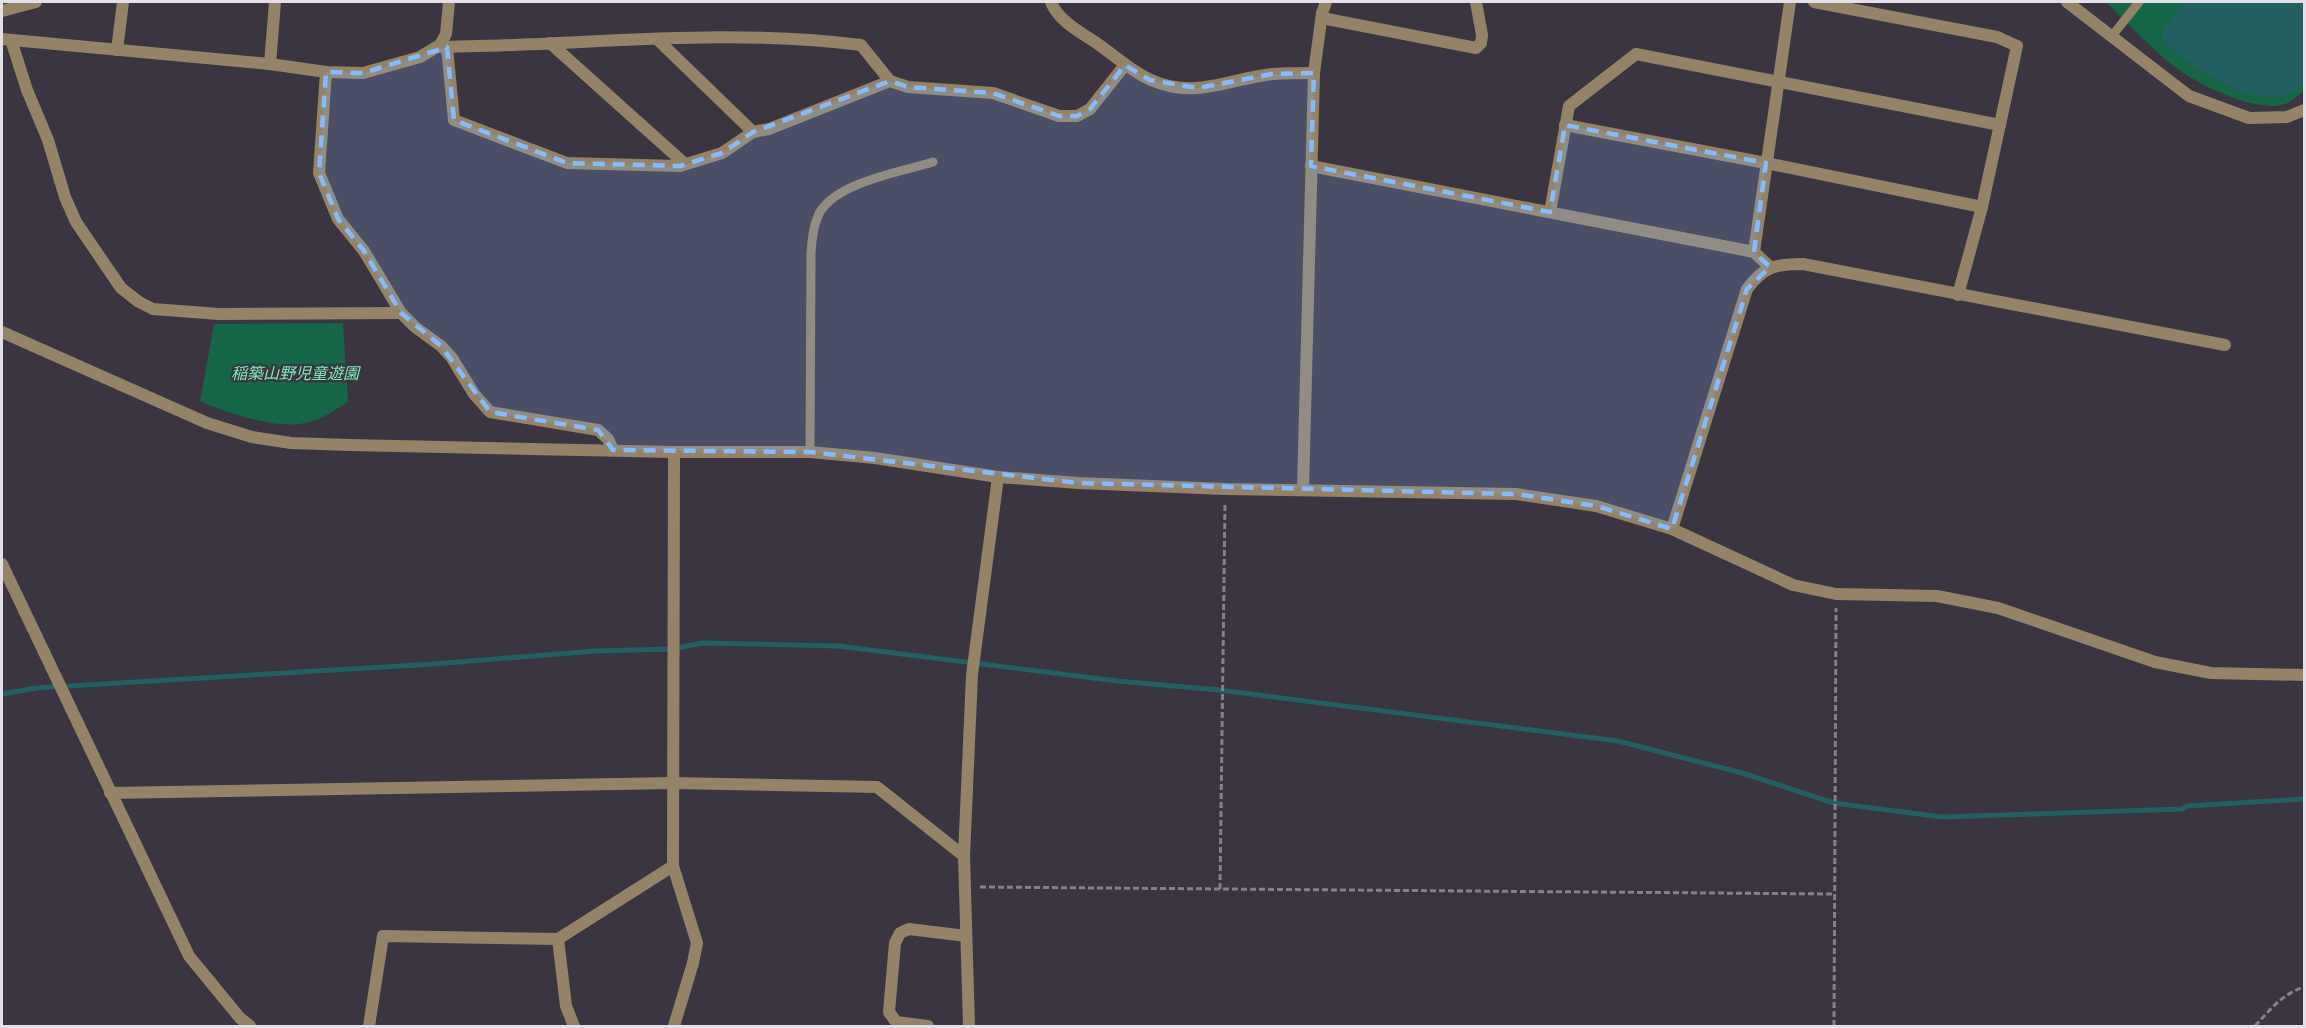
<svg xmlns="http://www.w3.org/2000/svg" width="2306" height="1028" viewBox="0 0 2306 1028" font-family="'IBM Plex Serif','Noto Sans JP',serif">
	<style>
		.green { fill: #166747 }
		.water { fill: #245f64 }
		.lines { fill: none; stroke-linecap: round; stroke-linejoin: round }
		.stream { stroke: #245f64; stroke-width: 5 }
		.path { stroke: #87818d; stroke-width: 3; stroke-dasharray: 6 3; stroke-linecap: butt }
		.service { stroke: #948367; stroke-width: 9 }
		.minor { stroke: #948367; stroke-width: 12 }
		.tertiary { stroke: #948367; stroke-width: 12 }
		.marked { fill: #86bbfb; fill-opacity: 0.2; stroke: #86bbfb; stroke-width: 4.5; stroke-dasharray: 12 8; stroke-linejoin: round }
		.labels { text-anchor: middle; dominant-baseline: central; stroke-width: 4.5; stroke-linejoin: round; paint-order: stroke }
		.park-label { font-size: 16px; font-style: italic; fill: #7aeeb8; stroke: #3b3441 }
	</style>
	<rect width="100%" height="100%" fill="#3b3441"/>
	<g class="green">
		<path d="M2106 2H2304V90C2299 95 2292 102 2285 104 2253 114 2190 81 2166 60 2145 42 2126 21 2106 2Z"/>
		<path d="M343 323 348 402C336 409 323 419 310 422 280 431 227 413 200 401L214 324Z"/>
	</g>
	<path class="water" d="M2184 2H2304V82C2302 86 2299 88 2294 91 2255 114 2191 66 2162 41V31Z"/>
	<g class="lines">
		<path class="stream" d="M2 694 36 688 434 664 595 651 672 649 703 643 838 646 1117 681 1219 690 1618 741 1742 773 1834 803 1942 817 2182 809 2187 806 2304 799"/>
		<g class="path">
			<path d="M980 887 1833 894"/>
			<path d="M1220 889 1225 503"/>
			<path d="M1834 1026 1836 608"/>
			<path d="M2255 1026C2270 1010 2282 994 2304 987"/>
		</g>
		<g class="service">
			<path d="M2112 36 2139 2"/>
			<path d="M810 452 811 253C812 240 813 225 820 212 838 182 901 172 933 162"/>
		</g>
		<g class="minor">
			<path d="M1051 2C1058 21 1082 33 1098 44 1115 56 1132 72 1151 80 1196 100 1230 78 1273 74 1287 73 1301 73 1314 73"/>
			<path d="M1814 2 1997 37 2017 46 1982 207 1958 295"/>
			<path d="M2 11 36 2"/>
			<path d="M1322 18 1476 48 1481 43 1482 35 1476 2"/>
			<path d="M2 39 270 64 326 72 363 73 420 57 440 45 446 34 449 2"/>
			<path d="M657 39 753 132"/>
			<path d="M11 40 27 90 48 140 65 197 76 222 121 288 139 302 153 309 219 314 401 313"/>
			<path d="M550 43 685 164"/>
			<path d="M437 47C578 46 721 27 861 45L890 81 908 87 993 93 1059 116H1077L1090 109 1125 65"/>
			<path d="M447 47 454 120 567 163 680 166 722 153 753 132 769 129 890 81"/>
			<path d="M117 50 123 2"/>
			<path d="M270 64 275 2"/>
			<path d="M326 72 319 173 338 219 364 251 401 313 415 327 441 346 452 358 474 394 490 412 598 430 608 439 613 450"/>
			<path d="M1565 125 1766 163 1982 207"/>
			<path d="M1311 166 1754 252 1770 267"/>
			<path d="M1550 212 1569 106 1636 54 2000 125"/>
			<path d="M1754 252 1790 2"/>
			<path d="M1672 529 1747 289C1764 266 1776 264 1803 264L2225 345"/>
			<path d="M110 793 672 783 877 787 964 856 969 1026"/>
			<path d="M964 856 972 675 998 477"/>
			<path d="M558 939 673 866"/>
			<path d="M369 1026 383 936 558 939 566 1006 574 1026"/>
			<path d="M674 1026 693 963 697 943 673 866 674 452"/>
			<path d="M928 1026 896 1022 889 1012 895 943 900 933 909 929 966 936"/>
		</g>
		<g class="tertiary">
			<path d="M2067 2 2189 96 2249 118 2287 117 2304 110"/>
			<path d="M2 332 207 423 252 437 291 443 350 445 674 452H810L875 458 998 477 1078 483 1225 489 1516 494 1596 506 1672 529 1793 585 1836 594 1937 596 1998 608 2155 662 2211 673 2304 675"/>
			<path d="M1303 489 1314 73 1322 13 1326 2"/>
			<path d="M2 564 189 956 240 1018 250 1026"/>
		</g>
	</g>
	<path class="marked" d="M447 47 454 120 567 163 680 166 722 153 753 132 890 81 908 87 993 93 1059 116H1077L1090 109 1125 65 1150 80 1198 88 1272 74 1314 73 1311 166 1550 212 1565 125 1766 163 1754 252 1770 267 1747 289 1672 529 1596 506 1516 494 1078 483 810 452 613 450 598 430 490 412 441 346 401 313 364 251 338 219 319 173 326 72 363 73Z"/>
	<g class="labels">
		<g class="park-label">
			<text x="295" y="373">稲築山野児童遊園</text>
		</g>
	</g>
	<rect width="2306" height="1028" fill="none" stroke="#e4dfe8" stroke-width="6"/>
</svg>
